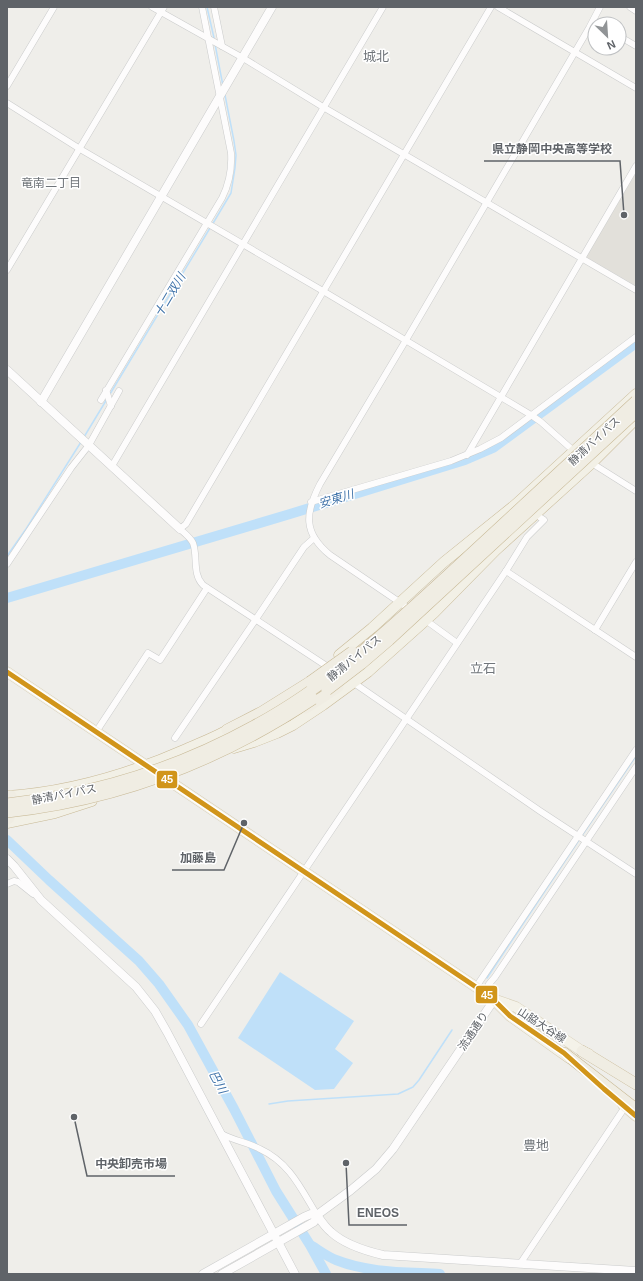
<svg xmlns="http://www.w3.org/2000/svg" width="643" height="1281" viewBox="0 0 643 1281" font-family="Arial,'Noto Sans JP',sans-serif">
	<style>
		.education { fill: #e2e0da }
		.water { fill: #bfe0f9 }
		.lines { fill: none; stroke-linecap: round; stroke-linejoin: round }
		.stream { stroke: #bfe0f9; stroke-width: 1.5 }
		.river { stroke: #bfe0f9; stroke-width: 10 }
		.minor-casing { stroke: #cbcccc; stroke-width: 7 }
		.tertiary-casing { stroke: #cbcccc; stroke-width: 9 }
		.primary-casing { stroke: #d7ceb8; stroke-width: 11 }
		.trunk-casing { stroke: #c8b996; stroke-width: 11 }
		.motorway-casing { stroke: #c8b996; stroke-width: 12 }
		.minor { stroke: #fdfcfc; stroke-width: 6 }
		.tertiary { stroke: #fdfcfc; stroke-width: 8 }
		.primary { stroke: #f4f2e9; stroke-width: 10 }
		.trunk { stroke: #f2f0e6; stroke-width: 10 }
		.motorway { stroke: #f0ede3; stroke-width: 11 }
		.motorway-bridge-casing { stroke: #c8b996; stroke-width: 12; stroke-linecap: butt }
		.motorway-bridge { stroke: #f0ede3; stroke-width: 11 }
		.bus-1-casing { stroke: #fff; stroke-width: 8 }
		.bus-1 { stroke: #d1951a; stroke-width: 5 }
		.labels { text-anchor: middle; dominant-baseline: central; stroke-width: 3; stroke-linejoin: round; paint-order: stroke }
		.street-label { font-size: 11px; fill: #5f6368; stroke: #fff }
		.neighbourhood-label { font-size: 12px; fill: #70757a; stroke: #fff }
		.water-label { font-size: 12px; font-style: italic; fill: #4174aa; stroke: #fff }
		.quarter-label { font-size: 13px; fill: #70757a; stroke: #fff }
		.leader { fill: none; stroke: #5f6368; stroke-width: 1.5 }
		.callout-dot { fill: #5f6368; stroke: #fff; stroke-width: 1.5 }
		.callout-label { font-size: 12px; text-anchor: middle; font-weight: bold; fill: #5f6368; stroke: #fff; stroke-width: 3; stroke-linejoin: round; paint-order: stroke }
		.line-badge { stroke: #fff; stroke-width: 1.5 }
		.badge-label { font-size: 11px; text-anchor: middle; font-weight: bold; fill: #fff }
	</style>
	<rect width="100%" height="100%" fill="#efeeea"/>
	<path class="education" d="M636 173V286L586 257Z"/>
	<path class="water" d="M280 972 354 1021 335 1049 353 1063 334 1089 315 1090 238 1038Z"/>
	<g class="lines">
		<g class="stream">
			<path d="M207 7 214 38"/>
			<path d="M215 44 223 86"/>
			<path d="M212 225 231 193 235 168 236 155 234 141 225 95"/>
			<path d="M110 394 210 228"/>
			<path d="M84 437 107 399"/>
			<path d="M7 556 26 529 81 442"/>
			<path d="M581 837 636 756"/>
			<path d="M487 978 579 840"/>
			<path d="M269 1104 288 1101 398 1094 413 1087 419 1080 452 1030"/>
		</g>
		<g class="river">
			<path d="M7 598 290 514 465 460 493 448 636 343"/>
			<path d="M7 840 49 880 139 961 159 984 188 1025 234 1109 276 1191 310 1245 326 1274"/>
			<path d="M312 1246C320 1251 328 1257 336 1260 368 1273 406 1272 440 1274"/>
		</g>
		<defs>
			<g id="minor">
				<path d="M152 7 243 58 323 107 636 290"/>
				<path d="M214 7 222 46"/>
				<path d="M498 7 636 88"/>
				<path d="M630 7 636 11"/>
				<path d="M619 36 636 46"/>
				<path d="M7 86 54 7"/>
				<path d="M7 103 80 149 323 291 531 415 541 422 576 453"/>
				<path d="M7 270 164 7"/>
				<path d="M106 390 111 406"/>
				<path d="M101 400 222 198C229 184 232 169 231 153L202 7"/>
				<path d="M467 455 636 166"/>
				<path d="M590 462 636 491"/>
				<path d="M112 466 383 7"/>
				<path d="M311 502 451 461 480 449 501 438 636 337"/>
				<path d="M7 564 71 468 89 445 119 391"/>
				<path d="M506 571 636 657"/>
				<path d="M411 610 330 555C303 533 305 513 320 484L406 340 589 28 600 7"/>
				<path d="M424 619 457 643"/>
				<path d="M595 630 636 562"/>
				<path d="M325 665 203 585C192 574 198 556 193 543 190 537 184 533 180 529L186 524 491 7"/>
				<path d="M354 683 540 811 636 874"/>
				<path d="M96 732 148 653 160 660 207 588"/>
				<path d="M175 738 256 619 304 547 314 538"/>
				<path d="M7 884 14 881 18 882 33 894"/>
				<path d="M489 984 495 977 636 767"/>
				<path d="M476 987 636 750"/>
				<path d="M201 1024 506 571 527 537 544 520 535 514"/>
				<path d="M220 1133C234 1141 247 1142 260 1149 290 1163 301 1189 317 1215"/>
				<path d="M520 1264 625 1107"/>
			</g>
			<g id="tertiary">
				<path d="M7 370 180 529"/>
				<path d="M41 402 272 7"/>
				<path d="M7 859 14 866 41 900 136 987 155 1011 167 1032 295 1274"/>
				<path d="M317 1215C321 1221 326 1228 331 1232 344 1244 366 1251 383 1255L636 1271"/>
				<path d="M317 1215 351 1190 376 1169 393 1149 494 1000"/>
				<path d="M203 1274 304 1217 311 1214 317 1215"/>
				<path d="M222 1274 314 1222 317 1215"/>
			</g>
			<g id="primary">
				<path d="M7 672 476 987 494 1000 510 1016 569 1058"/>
				<path d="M496 1000 516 1007 582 1051 589 1054"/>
				<path d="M623 1105 636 1116"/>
			</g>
			<g id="trunk">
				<path d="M339 655 372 628 444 562 516 504 636 394"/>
				<path d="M234 748 254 742 277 733 293 725 323 705 368 672 434 613 496 550 592 463 635 420"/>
				<path d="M7 796C69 792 129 774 186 749 202 742 218 736 233 727"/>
				<path d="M7 823 55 813 92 801"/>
			</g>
			<g id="motorway">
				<path d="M306 708 338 687"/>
				<path d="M227 730 262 712 310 682"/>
				<path d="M7 796H11"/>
				<path d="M7 819 9 818"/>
				<path d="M582 1051 636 1084"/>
				<path d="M564 1053 636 1109"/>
			</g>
		</defs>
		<use href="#minor" class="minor-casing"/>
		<use href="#tertiary" class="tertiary-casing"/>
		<use href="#primary" class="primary-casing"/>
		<use href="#trunk" class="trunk-casing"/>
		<use href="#motorway" class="motorway-casing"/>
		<use href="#minor" class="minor"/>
		<use href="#tertiary" class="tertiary"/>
		<use href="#primary" class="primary"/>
		<use href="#trunk" class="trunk"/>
		<use href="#motorway" class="motorway"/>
		<defs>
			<g id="motorway-bridge">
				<path d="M310 682 352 652"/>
				<path d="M327 690 361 664 389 640 636 412"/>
				<path d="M7 804C25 802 43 799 60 796 128 783 194 759 254 726 327 687 387 631 447 576 510 518 573 459 636 401"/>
				<path d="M7 812C118 800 220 761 313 699"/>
			</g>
		</defs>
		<use href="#motorway-bridge" class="motorway-bridge-casing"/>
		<use href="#motorway-bridge" class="motorway-bridge"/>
		<defs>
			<path id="bus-1" d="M7 672 476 987 494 1000 510 1016 564 1053 604 1089 636 1116"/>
		</defs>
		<use href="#bus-1" class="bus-1-casing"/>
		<use href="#bus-1" class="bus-1"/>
	</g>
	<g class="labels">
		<g class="street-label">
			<text transform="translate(594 441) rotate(-43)">静清バイパス</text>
			<text transform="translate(354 658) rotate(-39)">静清バイパス</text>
			<text transform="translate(64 794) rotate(-11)">静清バイパス</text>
			<text transform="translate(542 1025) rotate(33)">山脇大谷線</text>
			<text transform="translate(473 1031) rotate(-56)">流通通り</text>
		</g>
		<g class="neighbourhood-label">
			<text x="51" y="183">竜南二丁目</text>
		</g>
		<g class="water-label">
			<text transform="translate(170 295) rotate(-59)">十二双川</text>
			<text transform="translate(336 499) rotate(-17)">安東川</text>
			<text transform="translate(218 1082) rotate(62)">巴川</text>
		</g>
		<g class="quarter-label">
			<text x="376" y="56">城北</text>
			<text x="483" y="668">立石</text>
			<text x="536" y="1145">豊地</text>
		</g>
	</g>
	<path class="leader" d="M624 215L620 161H484M244 823L224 870H172M74 1117L87 1176H175M346 1163L349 1225H407"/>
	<g class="callout-dot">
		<circle cx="624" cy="215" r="4"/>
		<circle cx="244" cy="823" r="4"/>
		<circle cx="74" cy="1117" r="4"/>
		<circle cx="346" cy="1163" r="4"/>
	</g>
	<g class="callout-label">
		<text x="552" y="153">県立静岡中央高等学校</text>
		<text x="198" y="862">加藤島</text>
		<text x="131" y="1168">中央卸売市場</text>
		<text x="378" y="1217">ENEOS</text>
	</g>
	<g class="line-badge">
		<rect x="156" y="770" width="22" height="19" rx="4" fill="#d1951a"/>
		<rect x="475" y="985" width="23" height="19" rx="4" fill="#d1951a"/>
	</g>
	<g class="badge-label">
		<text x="167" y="783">45</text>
		<text x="487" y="999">45</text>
	</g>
	<rect width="643" height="1281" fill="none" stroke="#5f6368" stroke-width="16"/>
	<g transform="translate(607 36) rotate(155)"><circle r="19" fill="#ffffff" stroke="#bfc1c3"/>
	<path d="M0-3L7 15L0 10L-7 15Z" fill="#919496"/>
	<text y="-6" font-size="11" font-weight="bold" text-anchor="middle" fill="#5f6368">N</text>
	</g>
</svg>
